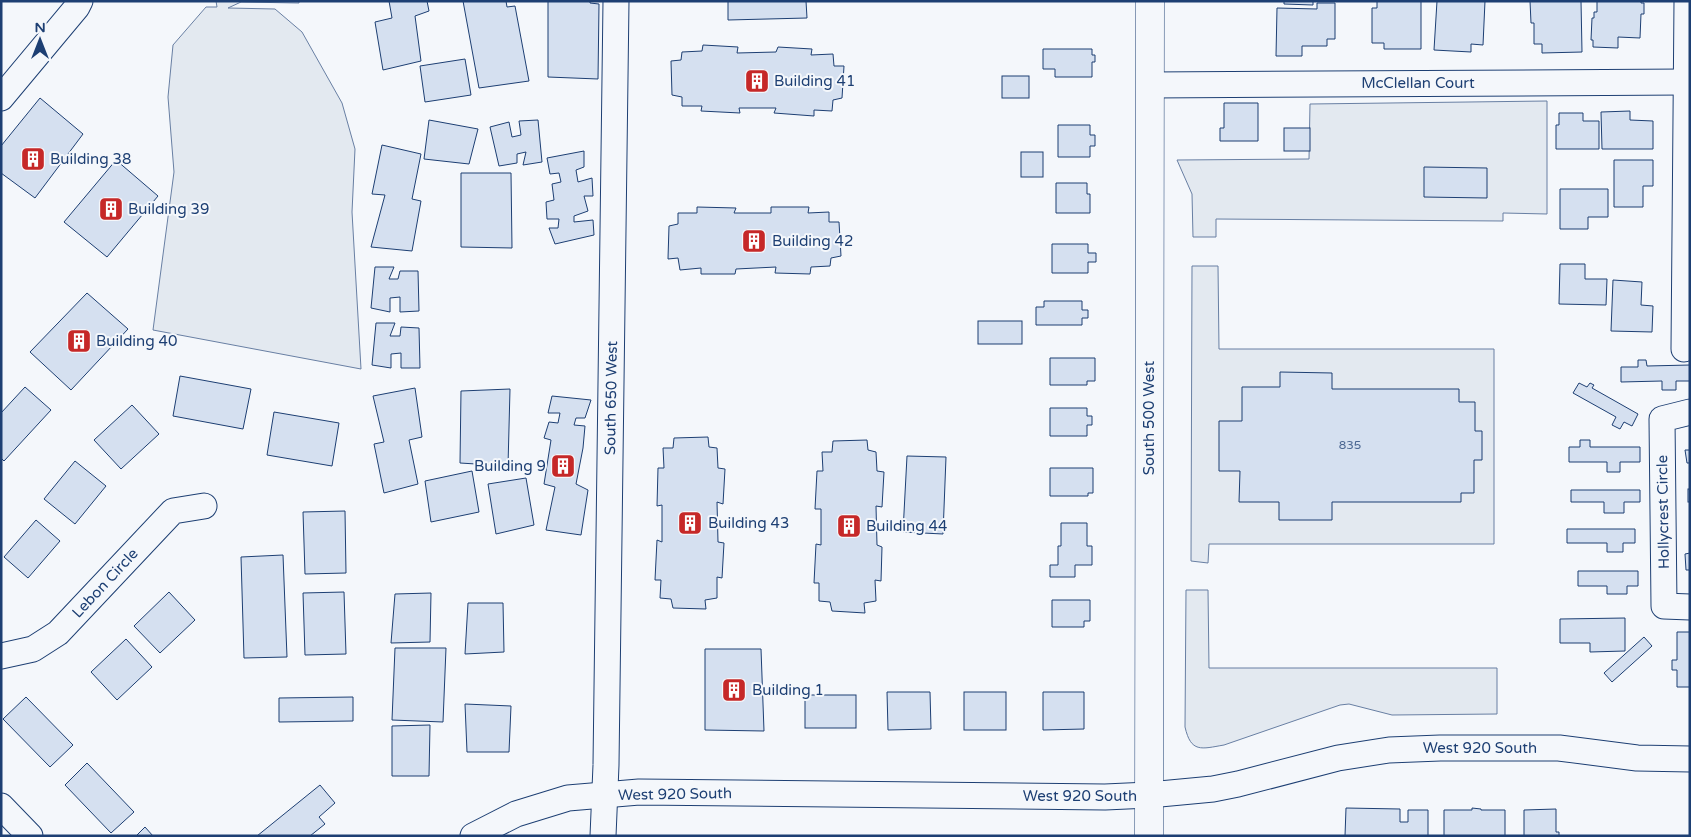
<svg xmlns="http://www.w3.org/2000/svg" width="1691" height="837" viewBox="0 0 1691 837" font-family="'Varela Round',sans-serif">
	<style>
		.green { fill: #e3e9f0; stroke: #687fa3 }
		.building { fill: #d5e0f0; stroke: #1d3f73 }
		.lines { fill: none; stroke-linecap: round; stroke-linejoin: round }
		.minor-casing { stroke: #1d3f73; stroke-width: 27 }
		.major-casing { stroke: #1d3f73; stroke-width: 29 }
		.minor { stroke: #f4f7fb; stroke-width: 25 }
		.major { stroke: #f4f7fb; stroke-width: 28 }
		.labels { text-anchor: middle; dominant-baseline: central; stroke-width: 4; stroke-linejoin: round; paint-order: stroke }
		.number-label { font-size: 12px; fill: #4b6792 }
		.poi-label { font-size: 15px; fill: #1d3f73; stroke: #f4f7fb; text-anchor: start }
		.street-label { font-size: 15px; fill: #1d3f73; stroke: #f4f7fb }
	</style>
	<rect width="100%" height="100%" fill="#f4f7fb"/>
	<g class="green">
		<path d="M216 1H299V3L241 2 228 8 275 9 302 32 342 103 355 149 352 212 361 369 153 330 174 172 168 97 173 45 206 7H217Z"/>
		<path d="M1547 101V214L1503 213V221L1216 219V237H1193L1192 194 1177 160 1309 159 1310 104Z"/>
		<path d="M1192 266H1218L1219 349H1494V544H1209L1208 563 1191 561Z"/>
		<path d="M1186 590H1208L1209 668H1497V714L1392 715 1349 704 1340 705 1224 745C1201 749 1191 753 1185 727Z"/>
	</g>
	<g class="building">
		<path d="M389 1H427L429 11 415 16 421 61 383 70 375 22 392 18Z"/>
		<path d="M463 1H506L507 7 515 6 529 81 479 88Z"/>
		<path d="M548 1H590V3L599 4 598 79 548 77Z"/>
		<path d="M728 1H806L807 18 728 20Z"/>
		<path d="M1284 1H1313V5L1284 4Z"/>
		<path d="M1377 1H1421V49H1384V43H1372V8H1377Z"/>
		<path d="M1437 1H1485L1483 45 1471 44V52L1434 50Z"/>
		<path d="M1530 1H1581L1582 52 1542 53V44H1534V23H1531Z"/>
		<path d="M1597 1H1641V3H1644V14H1641L1640 38 1618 37V48L1593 47V40H1591L1592 18H1594V12H1597Z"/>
		<path d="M1317 3H1335V39H1327V46H1302V56H1276L1277 8 1317 9Z"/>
		<path d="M703 45 738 47 737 53 776 52 778 47 812 49 811 55 833 54 834 66H844L842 98 833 100 832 111 814 110V116L774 113 776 108H739L740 113 701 111 702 106H682V97L672 95 671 61 681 60 682 52 702 51Z"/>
		<path d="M1043 49H1092V55H1095V62H1092V77H1055V69H1043Z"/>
		<path d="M465 59 471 95 425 102 420 66Z"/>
		<rect x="1002" y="76" width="27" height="22"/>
		<path d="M40 98 83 134 35 198 1 173V146Z"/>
		<path d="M1224 103H1258V141H1220V128H1224Z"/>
		<path d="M1630 111V120L1653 121V149H1602L1601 112Z"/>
		<path d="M1559 113H1583V121H1599V149H1556V125H1559Z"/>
		<path d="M429 120 478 129 469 164 424 159Z"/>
		<path d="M538 120 542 162 523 165 526 152 517 154V163L499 166 490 127 509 122 512 137 521 135 519 121Z"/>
		<path d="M1058 125H1090V135H1095V146H1090V157H1058Z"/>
		<rect x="1284" y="128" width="26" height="23"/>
		<path d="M382 145 421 154 412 199 421 201 412 251 371 247 385 195 372 194Z"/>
		<path d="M584 151V167L576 170 578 182 592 178 593 196H584L588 211 574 216V222L593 220 594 235 555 244 549 228H558L559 219H547L546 202 554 200 552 184 561 182 559 173 550 174 547 158Z"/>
		<rect x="1021" y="152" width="22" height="25"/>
		<path d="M116 160 158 196 107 257 64 222Z"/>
		<path d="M1614 160H1653V186H1643V207H1614Z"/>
		<path d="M1424 167 1487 168V198L1424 197Z"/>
		<path d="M461 173H511L512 248 461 247Z"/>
		<path d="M1056 183H1087V194H1090V213H1056Z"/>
		<path d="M1560 189H1608V217H1588V229H1560Z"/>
		<path d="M697 207 736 208 734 213H771V207H809L808 213 829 212V222H839L841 256 831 258 830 266 811 267 810 274 775 273 776 267 736 269 735 274H701V268L680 270 678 258 668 259 669 226 678 224V213H697Z"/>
		<path d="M1052 244H1088V253H1096V262H1088V273H1052Z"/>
		<path d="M1560 264H1585V279H1607L1606 305 1559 304Z"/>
		<path d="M375 267H394L389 279H398L400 271H418L419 311 400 312V297L390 298V312L371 308Z"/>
		<path d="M1613 280 1642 282 1641 305 1653 306 1652 332 1611 331Z"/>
		<path d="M87 293 128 329 71 390 30 352Z"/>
		<path d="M1044 301H1082V310H1088V318H1082V325H1036V307H1044Z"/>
		<rect x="978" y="321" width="44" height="23"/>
		<path d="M376 323H395L390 336H400L401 327 419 328 420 368H401V353L391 354V368L372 365Z"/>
		<path d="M1050 358H1095V381H1087V385H1050Z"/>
		<path d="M1638 360H1646L1647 366 1690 365V381H1676V390H1662V381L1621 382V367H1638Z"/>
		<path d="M1280 372 1332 373V389H1459V402H1475V431H1482V460H1474V493H1461V502H1332V520H1279V502H1239L1240 471H1219V421H1242V387H1280Z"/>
		<path d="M180 376 251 389 243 429 173 416Z"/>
		<path d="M1579 383 1587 387 1590 383 1594 385 1592 388 1638 414 1632 426 1624 422 1620 429 1612 425 1616 417 1573 393Z"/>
		<path d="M25 387 51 410 4 461 1 458V413Z"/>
		<path d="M415 388 422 437 409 440 418 484 384 493 374 444 384 442 373 396Z"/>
		<path d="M510 389 508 466 460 463 461 391Z"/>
		<path d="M552 396 591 400 585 418H576L574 425 585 426 583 448 576 484 588 490 581 535 546 530 555 487 544 484 551 440 544 438 549 422 558 423 560 413H548Z"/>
		<path d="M132 405 159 434 121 469 94 440Z"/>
		<path d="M1050 408H1087V416H1092V425H1087V436H1050Z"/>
		<path d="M274 412 339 423 332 466 267 455Z"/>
		<path d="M708 437 709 447 717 448 718 468 725 469 723 504 717 502 718 542 724 543 722 578 717 577V598L705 600 706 609 673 608 671 599 660 598 661 580H655L657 540 662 542V505L657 506 658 468H664L663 448H673L674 438Z"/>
		<path d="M867 440 868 450 876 452 877 471 884 472 882 507 876 506 877 545 882 547 881 581 875 580 876 601 864 603 865 613 832 611 830 602 819 601V583H814L816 544 821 545V509H815L817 471H823L822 452H832L833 441Z"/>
		<path d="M1580 440H1590V447H1640V462H1620V472H1607V462H1569V447H1580Z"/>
		<path d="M1685 450H1690V463H1687Z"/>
		<path d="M907 456 946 457 943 534 903 532Z"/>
		<path d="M75 461 106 486 75 524 44 499Z"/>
		<path d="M1050 468H1093V493H1088V496H1050Z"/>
		<path d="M472 471 479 512 431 522 425 481Z"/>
		<path d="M526 478 534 525 496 534 488 484Z"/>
		<rect x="1688" y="489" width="2" height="13"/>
		<path d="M1571 490H1640V502H1624V513H1604V502H1571Z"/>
		<path d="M345 511 346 573 305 574 303 512Z"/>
		<path d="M36 520 60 541 28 578 4 557Z"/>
		<path d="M1061 523H1087V546H1092V565H1075V577H1050V565H1058V546H1061Z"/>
		<path d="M1567 529H1635V543H1623V552H1607V543H1567Z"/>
		<path d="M1690 553V570H1686L1685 554Z"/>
		<path d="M283 555 287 657 244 658 241 557Z"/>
		<path d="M1578 571H1638V586H1627V594H1607V586H1578Z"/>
		<path d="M169 592 195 620 160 653 134 626Z"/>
		<path d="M344 592 346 654 305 655 303 593Z"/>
		<path d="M431 593 430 642 391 643 395 594Z"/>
		<path d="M1052 600H1090V621H1084V627H1052Z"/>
		<path d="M468 603H503L504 652 465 654Z"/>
		<path d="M1625 618V651L1590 652V643H1560V619Z"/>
		<path d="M1677 632H1690V687H1677V670H1672V660H1677Z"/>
		<path d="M1644 637 1652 646 1612 682 1604 673Z"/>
		<path d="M126 639 152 667 117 700 91 672Z"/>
		<path d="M395 648H446L443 722 392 720Z"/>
		<path d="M705 649H761L764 731 705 730Z"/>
		<path d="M887 692H930L931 729 888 730Z"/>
		<rect x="964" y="692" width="42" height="38"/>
		<path d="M1043 692H1084V729L1043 730Z"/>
		<rect x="805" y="695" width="51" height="33"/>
		<path d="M26 697 73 745 50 767 3 719Z"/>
		<path d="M353 697V721L279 722V698Z"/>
		<path d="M465 704 511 706 509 752H467Z"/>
		<path d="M430 725 429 776H392V726Z"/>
		<path d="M87 763 134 812 111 833 65 785Z"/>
		<path d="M320 785 335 803 319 817 325 824 310 836H257Z"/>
		<path d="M1346 808 1400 809V822H1408V810H1428V836H1345Z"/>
		<path d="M1472 808 1481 809V810H1505V836H1444V810H1472Z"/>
		<path d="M1556 809V832H1559V836H1524V810Z"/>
		<path d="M145 827 153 836H136Z"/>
	</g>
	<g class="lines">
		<defs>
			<g id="minor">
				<path d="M1150 85 1685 82"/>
				<path d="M1 98 77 7 80 1"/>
				<path d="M1684 349 1687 1"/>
				<path d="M1690 412 1662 419 1664 606 1690 607"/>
				<path d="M1 656 33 649 58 633 173 511 204 506"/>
				<path d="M1 806 30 836"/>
				<path d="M473 836 516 814 568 798 639 792 1105 797 1149 795 1213 789 1238 784 1338 758 1389 750 1440 748H1559L1637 758 1690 759"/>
				<path d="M603 836 606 765 616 1"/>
			</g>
			<path id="major" d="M1149 836 1150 1"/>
		</defs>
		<use href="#minor" class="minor-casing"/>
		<use href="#major" class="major-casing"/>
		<use href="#minor" class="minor"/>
		<use href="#major" class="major"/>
	</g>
	<defs>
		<symbol id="building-square" viewBox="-11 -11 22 22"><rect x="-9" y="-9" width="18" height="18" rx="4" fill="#c62828" stroke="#f4f7fb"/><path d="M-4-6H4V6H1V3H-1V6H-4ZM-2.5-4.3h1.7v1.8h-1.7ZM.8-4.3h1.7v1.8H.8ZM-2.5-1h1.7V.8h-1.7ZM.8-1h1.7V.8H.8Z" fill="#fff"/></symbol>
	</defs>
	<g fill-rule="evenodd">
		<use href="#building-square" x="743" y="67" width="28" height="28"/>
		<use href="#building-square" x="19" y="145" width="28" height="28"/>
		<use href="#building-square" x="97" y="195" width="28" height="28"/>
		<use href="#building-square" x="740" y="227" width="28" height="28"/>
		<use href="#building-square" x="65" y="327" width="28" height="28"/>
		<use href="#building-square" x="549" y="452" width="28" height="28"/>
		<use href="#building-square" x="676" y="509" width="28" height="28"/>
		<use href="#building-square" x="835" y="512" width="28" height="28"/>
		<use href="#building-square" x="720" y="676" width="28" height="28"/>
	</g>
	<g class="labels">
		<g class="number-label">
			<text x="1350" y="445">835</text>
		</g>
		<g class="poi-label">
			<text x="774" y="81">Building 41</text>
			<text x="50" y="159">Building 38</text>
			<text x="128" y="209">Building 39</text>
			<text x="772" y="241">Building 42</text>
			<text x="96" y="341">Building 40</text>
			<text x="546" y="466" text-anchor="end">Building 9</text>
			<text x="708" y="523">Building 43</text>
			<text x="866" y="526">Building 44</text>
			<text x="752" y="690">Building 1</text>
		</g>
		<g class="street-label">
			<text x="1418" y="83">McClellan Court</text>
			<text transform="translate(611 398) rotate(-89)">South 650 West</text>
			<text transform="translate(1149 418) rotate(-90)">South 500 West</text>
			<text transform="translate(1663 512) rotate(-91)">Hollycrest Circle</text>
			<text transform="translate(105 583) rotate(-47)">Lebon Circle</text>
			<text x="1480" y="748">West 920 South</text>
			<text transform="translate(675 794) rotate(-1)">West 920 South</text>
			<text x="1080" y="796">West 920 South</text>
		</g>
	</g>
	<rect width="1691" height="837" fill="none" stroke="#1d3f73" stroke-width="5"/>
	<g transform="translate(40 40)" stroke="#f4f7fb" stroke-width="4" paint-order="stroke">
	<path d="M0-4L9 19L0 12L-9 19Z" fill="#1d3f73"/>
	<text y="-8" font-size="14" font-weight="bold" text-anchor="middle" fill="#1d3f73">N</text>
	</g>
</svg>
